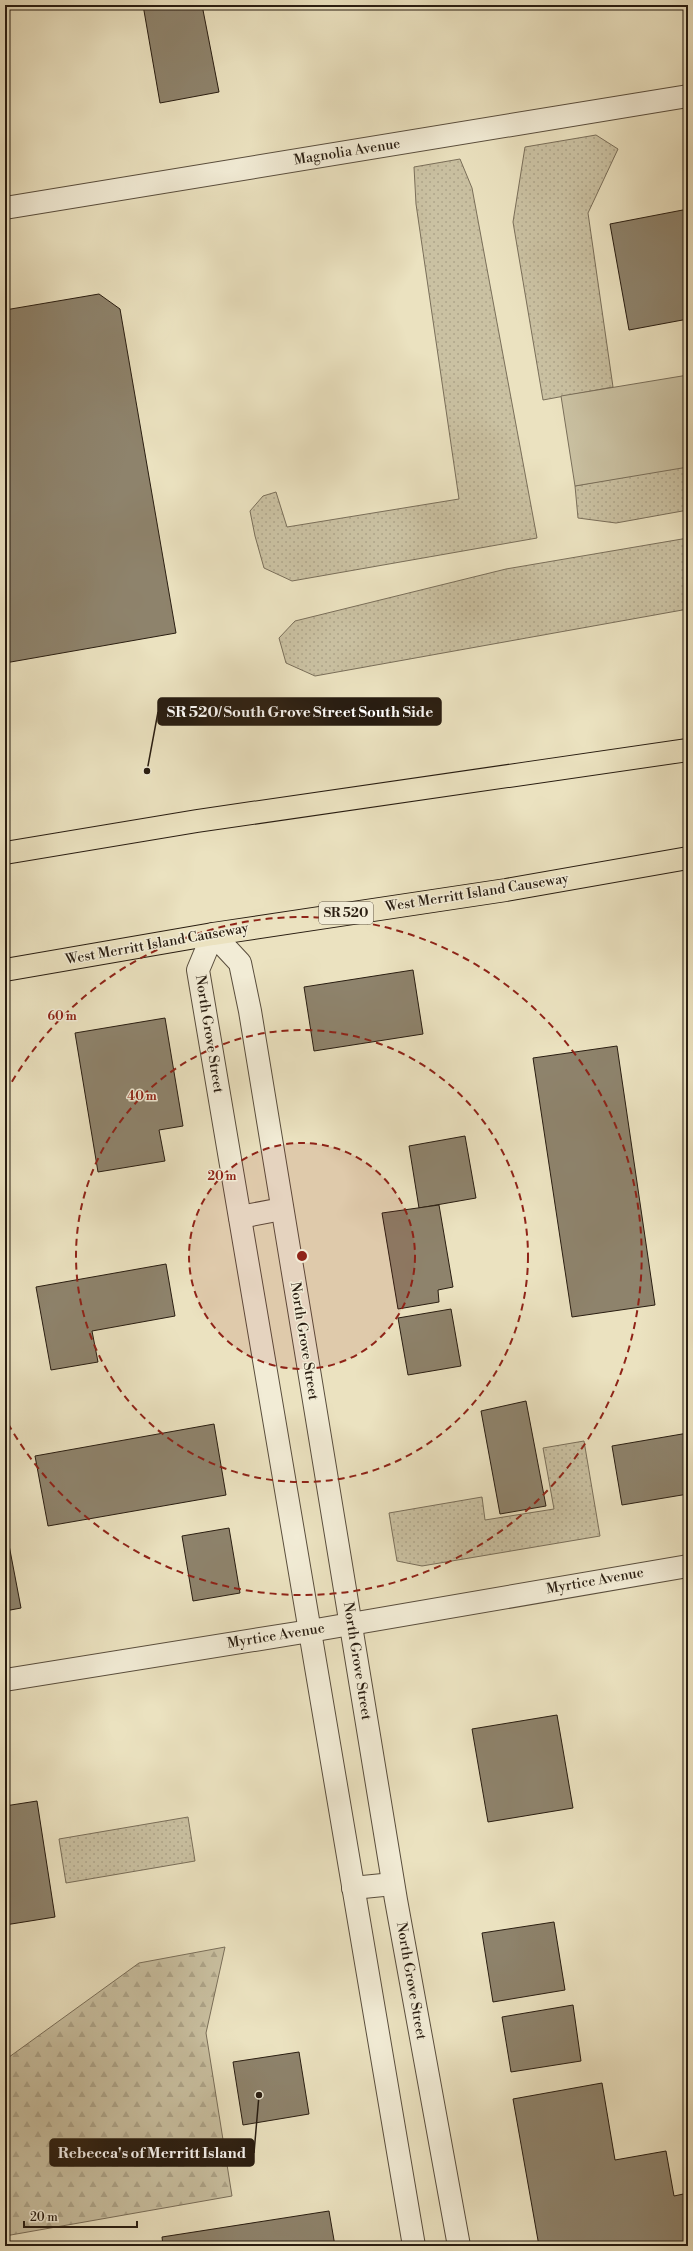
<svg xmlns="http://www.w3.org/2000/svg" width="693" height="2251" viewBox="0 0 693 2251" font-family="'Libre Bodoni',serif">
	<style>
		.grass { fill: url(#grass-dots); stroke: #7a6f5a }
		.forest { fill: url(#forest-firs); stroke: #7a6f5a }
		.pitch { fill: #cac1a2; stroke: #7a6f5a }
		.building { fill: #8e836c; stroke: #291d11 }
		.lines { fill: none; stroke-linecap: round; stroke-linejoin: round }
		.minor-casing { stroke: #5a4e3d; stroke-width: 24 }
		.major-casing { stroke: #291d11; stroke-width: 24 }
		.minor { stroke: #f2ecd6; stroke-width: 22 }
		.major { stroke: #ebe2c0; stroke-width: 22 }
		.ring { fill: none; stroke: #8f2418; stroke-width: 2; stroke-dasharray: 7 5 }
		.labels { text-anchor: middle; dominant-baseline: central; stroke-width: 3; stroke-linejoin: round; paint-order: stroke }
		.shield { fill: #f2ecd6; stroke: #655b4c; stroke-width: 1 }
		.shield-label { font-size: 13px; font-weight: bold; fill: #291d11 }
		.street-label { font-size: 14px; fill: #291d11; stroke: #f2ecd6 }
		.centre { fill: #8f2418; stroke: #f2ecd6; stroke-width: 2 }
		.ring-label { font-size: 12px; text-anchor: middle; font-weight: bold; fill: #8f2418; stroke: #f2ecd6; stroke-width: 3; stroke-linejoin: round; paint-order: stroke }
		.leader { fill: none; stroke: #291d11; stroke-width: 1.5 }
		.callout-dot { fill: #291d11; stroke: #f2ecd6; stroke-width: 1.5 }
		.callout { fill: #291d11; stroke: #291d11; stroke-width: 1.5 }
		.callout-label { font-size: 15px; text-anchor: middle; font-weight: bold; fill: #fff }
	</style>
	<defs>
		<pattern id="grass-dots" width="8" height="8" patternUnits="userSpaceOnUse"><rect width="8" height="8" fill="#cac1a2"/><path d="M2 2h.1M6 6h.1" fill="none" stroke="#aea58a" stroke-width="1.8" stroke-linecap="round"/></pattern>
		<pattern id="forest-firs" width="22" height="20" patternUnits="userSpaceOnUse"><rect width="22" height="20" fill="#cac1a2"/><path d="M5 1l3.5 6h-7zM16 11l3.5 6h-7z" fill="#aea58a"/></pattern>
	</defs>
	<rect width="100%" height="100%" fill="#ebe2c0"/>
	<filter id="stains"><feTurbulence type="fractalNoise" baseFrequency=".005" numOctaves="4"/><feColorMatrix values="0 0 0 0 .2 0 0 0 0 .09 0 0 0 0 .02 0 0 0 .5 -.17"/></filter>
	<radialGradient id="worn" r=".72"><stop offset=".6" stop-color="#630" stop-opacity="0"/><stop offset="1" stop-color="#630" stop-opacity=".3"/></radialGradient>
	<g class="grass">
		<path d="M596 135 618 149 588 213 613 387 543 400 513 222 525 147Z"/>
		<path d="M460 159 472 188 537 538 292 581 264 568 255 536 250 511 263 496 276 492 287 527 459 499 416 204 414 167Z"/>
		<path d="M688 465V510L616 523 578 518 575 486Z"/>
		<path d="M688 538V609L315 676 286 663 279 638 295 621 506 569Z"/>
		<path d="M584 1441 600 1536 422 1566 397 1561 389 1513 482 1497 485 1520 554 1509 543 1448Z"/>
		<path d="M188 1817 195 1861 66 1883 59 1839Z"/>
	</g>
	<path class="forest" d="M225 1947 206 2033 232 2196 5 2236V2060L139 1963Z"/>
	<path class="pitch" d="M688 375V467L575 486 561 396Z"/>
	<g class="building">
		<path d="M143 5H202L219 92 160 103Z"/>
		<path d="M688 209V319L629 330 610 224Z"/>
		<path d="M99 294 120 309 176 633 5 663V310Z"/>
		<path d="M413 970 423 1034 314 1051 304 987Z"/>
		<path d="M165 1018 183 1126 159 1130 165 1161 98 1172 75 1033Z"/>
		<path d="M617 1046 655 1305 572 1317 533 1058Z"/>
		<path d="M465 1136 476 1198 419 1208 409 1146Z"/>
		<path d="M439 1205 453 1287 438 1290 439 1302 398 1309 382 1213Z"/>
		<path d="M166 1264 175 1316 92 1331 98 1362 51 1370 36 1287Z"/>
		<path d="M451 1309 461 1366 408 1375 398 1318Z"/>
		<path d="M526 1401 546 1506 500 1514 481 1411Z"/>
		<path d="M214 1424 226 1495 48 1526 35 1456Z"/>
		<path d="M688 1433V1494L622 1505 612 1446Z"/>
		<path d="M229 1528 240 1593 193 1601 182 1536Z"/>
		<path d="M9 1545 21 1608 5 1611V1546Z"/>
		<path d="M557 1715 573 1808 488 1822 472 1729Z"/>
		<path d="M37 1801 55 1917 5 1925V1806Z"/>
		<path d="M554 1922 565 1990 493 2002 482 1933Z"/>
		<path d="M573 2005 581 2061 511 2072 502 2017Z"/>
		<path d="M299 2052 309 2114 243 2125 233 2062Z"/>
		<path d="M602 2083 615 2160 666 2151 674 2196 688 2193V2246H539L513 2099Z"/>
		<path d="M329 2211 335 2246H163L162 2237Z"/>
	</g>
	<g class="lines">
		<defs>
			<g id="minor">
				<path d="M5 208 688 96"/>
				<path d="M240 1217 282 1209"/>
				<path d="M5 1680 310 1631 688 1566"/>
				<path d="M353 1888 393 1884"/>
				<path d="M414 2246 198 970 213 934 240 963 250 1011 396 1900 459 2246"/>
			</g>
			<g id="major">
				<path d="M5 853 197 821 688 750"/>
				<path d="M5 970 213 934 506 890 688 858"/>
			</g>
		</defs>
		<use href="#minor" class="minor-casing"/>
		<use href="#major" class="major-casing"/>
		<use href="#minor" class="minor"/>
		<use href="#major" class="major"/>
	</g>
	<circle cx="302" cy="1256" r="113" fill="#8f2418" fill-opacity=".12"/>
	<g class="ring">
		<circle cx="302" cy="1256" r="113"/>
		<circle cx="302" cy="1256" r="226"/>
		<path d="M6 1092A339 339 0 1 1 6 1420"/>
	</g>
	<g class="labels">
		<rect class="shield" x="319" y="902" width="54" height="22" rx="3"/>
		<g class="shield-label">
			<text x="346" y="913">SR 520</text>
		</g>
		<g class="street-label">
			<text transform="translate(347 152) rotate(-9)">Magnolia Avenue</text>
			<text transform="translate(477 893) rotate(-9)">West Merritt Island Causeway</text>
			<text transform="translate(157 944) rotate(-10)">West Merritt Island Causeway</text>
			<text transform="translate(209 1034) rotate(81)">North Grove Street</text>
			<text transform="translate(304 1341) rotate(81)">North Grove Street</text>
			<text transform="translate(595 1581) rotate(-10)">Myrtice Avenue</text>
			<text transform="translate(276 1636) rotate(-9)">Myrtice Avenue</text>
			<text transform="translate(357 1661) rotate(81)">North Grove Street</text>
			<text transform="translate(411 1981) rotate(80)">North Grove Street</text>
		</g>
	</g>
	<circle cx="302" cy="1256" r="6" class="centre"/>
	<g class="ring-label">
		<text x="62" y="1020">60 m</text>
		<text x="142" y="1100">40 m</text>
		<text x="222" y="1180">20 m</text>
	</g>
	<path class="leader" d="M147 771L158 712M259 2095L254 2153"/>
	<g class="callout-dot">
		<circle cx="147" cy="771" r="4"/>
		<circle cx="259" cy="2095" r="4"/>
	</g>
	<g class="callout">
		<rect x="158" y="698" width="283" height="27" rx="4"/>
		<rect x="50" y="2139" width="204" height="27" rx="4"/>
	</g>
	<g class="callout-label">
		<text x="300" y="717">SR 520/ South Grove Street South Side</text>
		<text x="152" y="2158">Rebecca's of Merritt Island</text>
	</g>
	<rect width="693" height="2251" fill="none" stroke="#ebe2c0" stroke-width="20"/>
	<rect x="6" y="6" width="681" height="2239" fill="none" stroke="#291d11" stroke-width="2"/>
	<rect x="10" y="10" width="673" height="2231" fill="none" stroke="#291d11"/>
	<path d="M24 2221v6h113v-6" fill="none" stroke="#291d11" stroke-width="2"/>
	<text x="30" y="2221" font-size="12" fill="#291d11" stroke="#f2ecd6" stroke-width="3" paint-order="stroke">20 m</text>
	<rect width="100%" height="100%" filter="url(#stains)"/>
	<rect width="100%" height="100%" fill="url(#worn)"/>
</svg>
